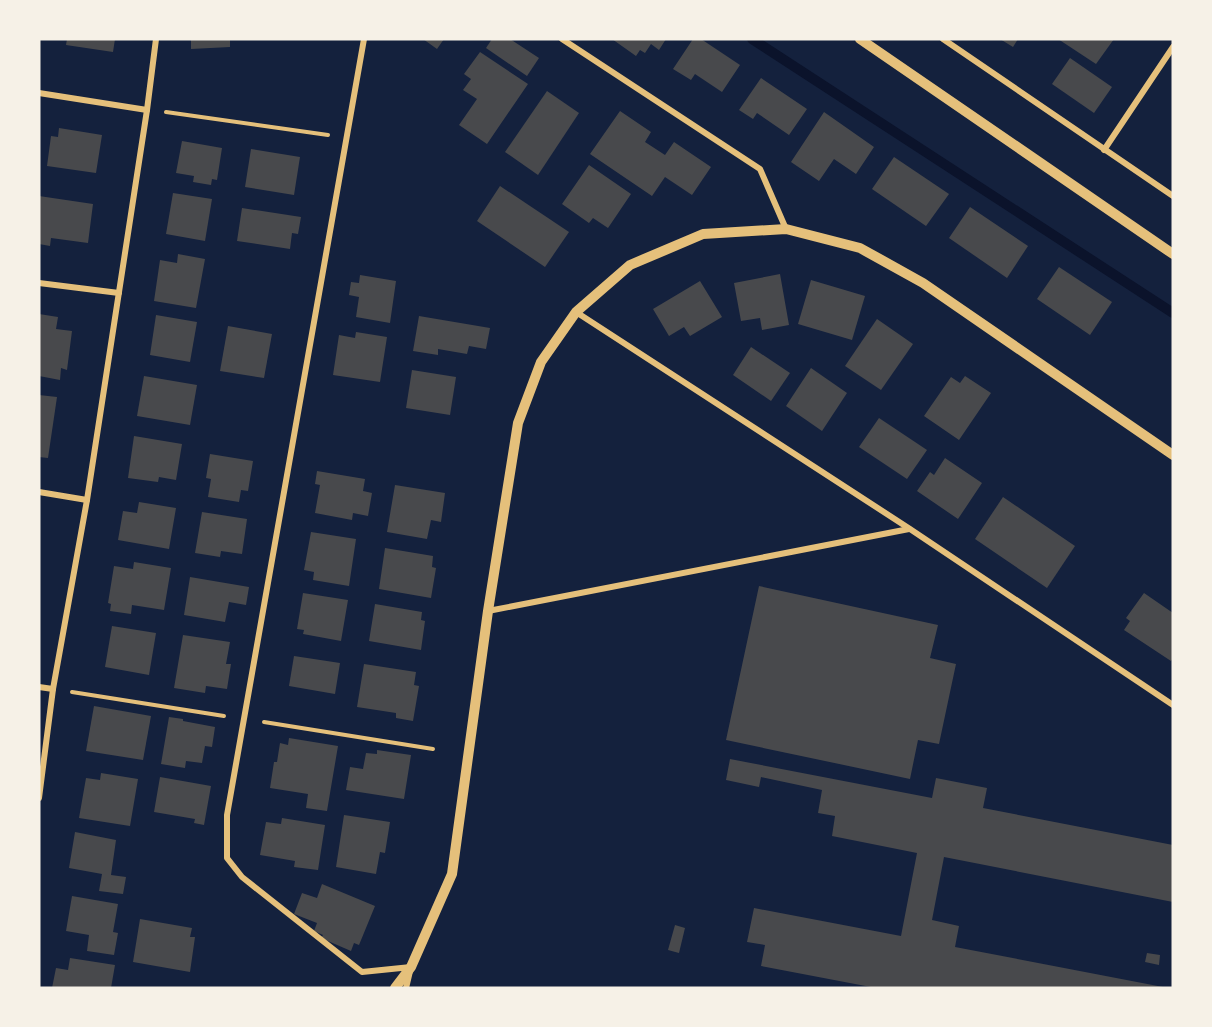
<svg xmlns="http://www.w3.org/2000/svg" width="1212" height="1027" viewBox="0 0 1212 1027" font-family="Barlow,sans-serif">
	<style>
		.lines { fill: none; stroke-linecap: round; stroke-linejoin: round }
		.stream { stroke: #0b132b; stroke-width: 10 }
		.building { fill: #48494c }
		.path { stroke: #e5c07b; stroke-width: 4 }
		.minor { stroke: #e5c07b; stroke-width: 6 }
		.tertiary { stroke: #e5c07b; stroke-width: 10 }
	</style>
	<rect width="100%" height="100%" fill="#14213d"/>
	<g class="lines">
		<path class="stream" d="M752 39 1173 313"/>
	</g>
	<g class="building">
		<path d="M67 39H115L113 52 66 45Z"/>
		<path d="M191 39H230V47L191 49Z"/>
		<path d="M423 39H444L437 49Z"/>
		<path d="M492 39H510L539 58 527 76 486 48Z"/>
		<path d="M612 39H666L659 50 651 44 645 53 640 50 636 56Z"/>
		<path d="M693 39H701L740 65 722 92 695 74 691 80 673 69Z"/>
		<path d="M1000 39H1018L1013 47Z"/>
		<path d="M1058 39H1114L1096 64Z"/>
		<path d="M480 52 528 84 487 144 459 125 477 99 463 90 471 79 464 74Z"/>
		<path d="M1070 58 1112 87 1094 113 1052 84Z"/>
		<path d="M761 78 807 109 789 135 757 113 753 119 739 110Z"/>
		<path d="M547 91 579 113 538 175 505 152Z"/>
		<path d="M620 111 651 132 645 142 665 155 674 142 711 167 692 195 665 177 652 196 590 154Z"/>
		<path d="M824 112 874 147 856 174 834 159 819 181 791 162Z"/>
		<path d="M59 128 102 135 96 173 47 166 51 136 58 137Z"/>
		<path d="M182 141 222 148 217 180 212 179 211 185 193 182 194 176 176 173Z"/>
		<path d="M251 149 300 157 294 195 245 187Z"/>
		<path d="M894 157 949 194 926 226 872 189Z"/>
		<path d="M589 165 631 194 608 228 593 218 589 223 562 204Z"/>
		<path d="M500 186 569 232 545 267 477 221Z"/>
		<path d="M173 193 212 199 205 241 166 234Z"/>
		<path d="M39 196 93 204 88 243 51 238 50 246 39 244Z"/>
		<path d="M970 207 1028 246 1007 278 949 238Z"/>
		<path d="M242 208 301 217 298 234 292 233 290 249 237 241Z"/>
		<path d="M178 254 205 259 196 308 154 301 160 260 177 263Z"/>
		<path d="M1059 267 1112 302 1090 335 1037 299Z"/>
		<path d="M780 274 789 325 762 330 760 318 741 321 734 283Z"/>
		<path d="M360 275 396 281 390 323 356 317 359 297 349 295 351 282 359 283Z"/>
		<path d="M811 280 865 296 852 340 798 324Z"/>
		<path d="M700 281 722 317 690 336 684 327 669 336 653 309Z"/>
		<path d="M39 314 58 317 56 329 72 331 67 370 61 368 60 380 39 376Z"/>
		<path d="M156 315 197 322 190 362 150 355Z"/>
		<path d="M419 316 490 328 486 349 469 346 467 354 438 349V355L413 351Z"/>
		<path d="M877 319 913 344 881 390 845 366Z"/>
		<path d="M228 326 272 334 264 378 220 371Z"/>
		<path d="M356 332 387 337 380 382 333 375 339 335 355 338Z"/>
		<path d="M751 347 790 373 771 401 733 375Z"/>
		<path d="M811 368 847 393 822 431 786 406Z"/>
		<path d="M412 370 456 377 450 415 406 408Z"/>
		<path d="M144 376 197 385 190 425 137 416Z"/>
		<path d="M965 376 991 393 959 440 924 416 951 377 960 383Z"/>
		<path d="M39 395 57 397 48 458 39 457Z"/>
		<path d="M879 418 927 450 907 479 859 447Z"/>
		<path d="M134 436 182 444 176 480 159 477 158 482 128 478Z"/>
		<path d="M210 454 253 461 248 491 241 490 239 502 208 497 211 479 206 478Z"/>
		<path d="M945 458 982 483 958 519 917 491 930 472 934 475Z"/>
		<path d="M317 471 365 479 363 491 372 493 368 516 353 513 352 520 315 513 320 485 315 484Z"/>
		<path d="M395 485 445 493 441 522 431 520 427 539 387 532Z"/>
		<path d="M1003 497 1075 546 1047 588 975 539Z"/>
		<path d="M139 502 176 508 169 549 118 540 123 511 137 513Z"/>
		<path d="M202 512 247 519 242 554 221 551 220 557 195 553Z"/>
		<path d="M311 532 356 539 349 586 313 580 314 572 304 570Z"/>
		<path d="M385 548 433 556 432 567 436 568 431 598 379 589Z"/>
		<path d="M134 562 171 568 164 610 132 605 131 614 110 611 111 604 108 603 114 566 133 569Z"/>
		<path d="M190 577 249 587 246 605 229 602 225 622 184 615Z"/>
		<path d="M759 586 938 625 930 658 956 664 939 744 918 740 910 779 726 740Z"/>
		<path d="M303 593 348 600 341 641 303 634 304 630 297 629Z"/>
		<path d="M1144 593 1173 613V658L1171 661 1124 630 1130 621 1126 618Z"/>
		<path d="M375 604 422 612 421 620 425 621 421 650 369 641Z"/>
		<path d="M112 626 156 633 149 675 105 667Z"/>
		<path d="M183 635 230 642 226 664H231L227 689 206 686 205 693 174 688Z"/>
		<path d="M294 656 340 663 335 694 289 686Z"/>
		<path d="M364 664 416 672 414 685 419 686 413 721 396 718V713L357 707Z"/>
		<path d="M94 706 151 716 143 760 86 751Z"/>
		<path d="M169 717 183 719V721L215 727 212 747 205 746 202 763 186 761 185 768 161 764Z"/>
		<path d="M289 738 338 746 327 811 306 808 308 794 270 788 274 762H277L280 743 288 745Z"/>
		<path d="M377 750 411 755 404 799 346 790 350 767 363 769 366 753 377 754Z"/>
		<path d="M730 759 932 798 936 778 987 788 983 808 1173 845V902L944 857 932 920 959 926 955 947 1163 987V988H876L761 966 765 945 747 942 754 908 901 936 917 853 832 836 835 816 818 813 822 790 761 777 759 787 726 780Z"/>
		<path d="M101 773 138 779 130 826 79 818 86 778 100 780Z"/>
		<path d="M160 777 211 786 204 825 194 823 195 819 154 812Z"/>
		<path d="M344 815 390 822 385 853 380 852 376 874 336 867Z"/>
		<path d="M282 818 325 825 318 870 294 867 295 861 260 855 266 822 281 824Z"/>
		<path d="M75 832 116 840 111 875 126 877 123 894 99 891 102 874 69 868Z"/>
		<path d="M322 884 375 906 359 945 354 943 351 951 321 938 323 935 314 931 317 923 294 914 302 893 317 898Z"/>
		<path d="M72 896 118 904 113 932 118 933 114 955 87 951 89 935 66 931Z"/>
		<path d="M140 919 192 928 190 937H195L190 972 133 962Z"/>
		<path d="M675 925 685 928 679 953 668 950Z"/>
		<path d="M1147 953 1160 955 1159 965 1145 962Z"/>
		<path d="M70 958 115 965 111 988H52L56 968 68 970Z"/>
	</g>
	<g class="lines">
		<g class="path">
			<path d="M166 112 328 135"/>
			<path d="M72 692 224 716"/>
			<path d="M264 722 433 749"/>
		</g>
		<g class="minor">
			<path d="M364 39 227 815V858L242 877 362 972 411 967 406 988"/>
			<path d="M562 39 760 169 786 229"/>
			<path d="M943 39 1173 196"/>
			<path d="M39 93 147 110"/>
			<path d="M1104 150 1173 47"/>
			<path d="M39 283 119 293"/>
			<path d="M576 312 910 529 1173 705"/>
			<path d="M39 492 87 500"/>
			<path d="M488 611 909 529"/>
			<path d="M39 687 53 689"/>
			<path d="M39 798 53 689 87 500 147 110 156 39"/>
		</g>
		<g class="tertiary">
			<path d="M860 39 1173 254"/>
			<path d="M395 988 411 967 452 874 488 611 518 423 541 362 576 312 630 265 703 234 786 229 860 248 923 283 1173 455"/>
		</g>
	</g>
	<rect width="1212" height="1027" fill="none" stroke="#f6f1e7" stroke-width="81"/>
</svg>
